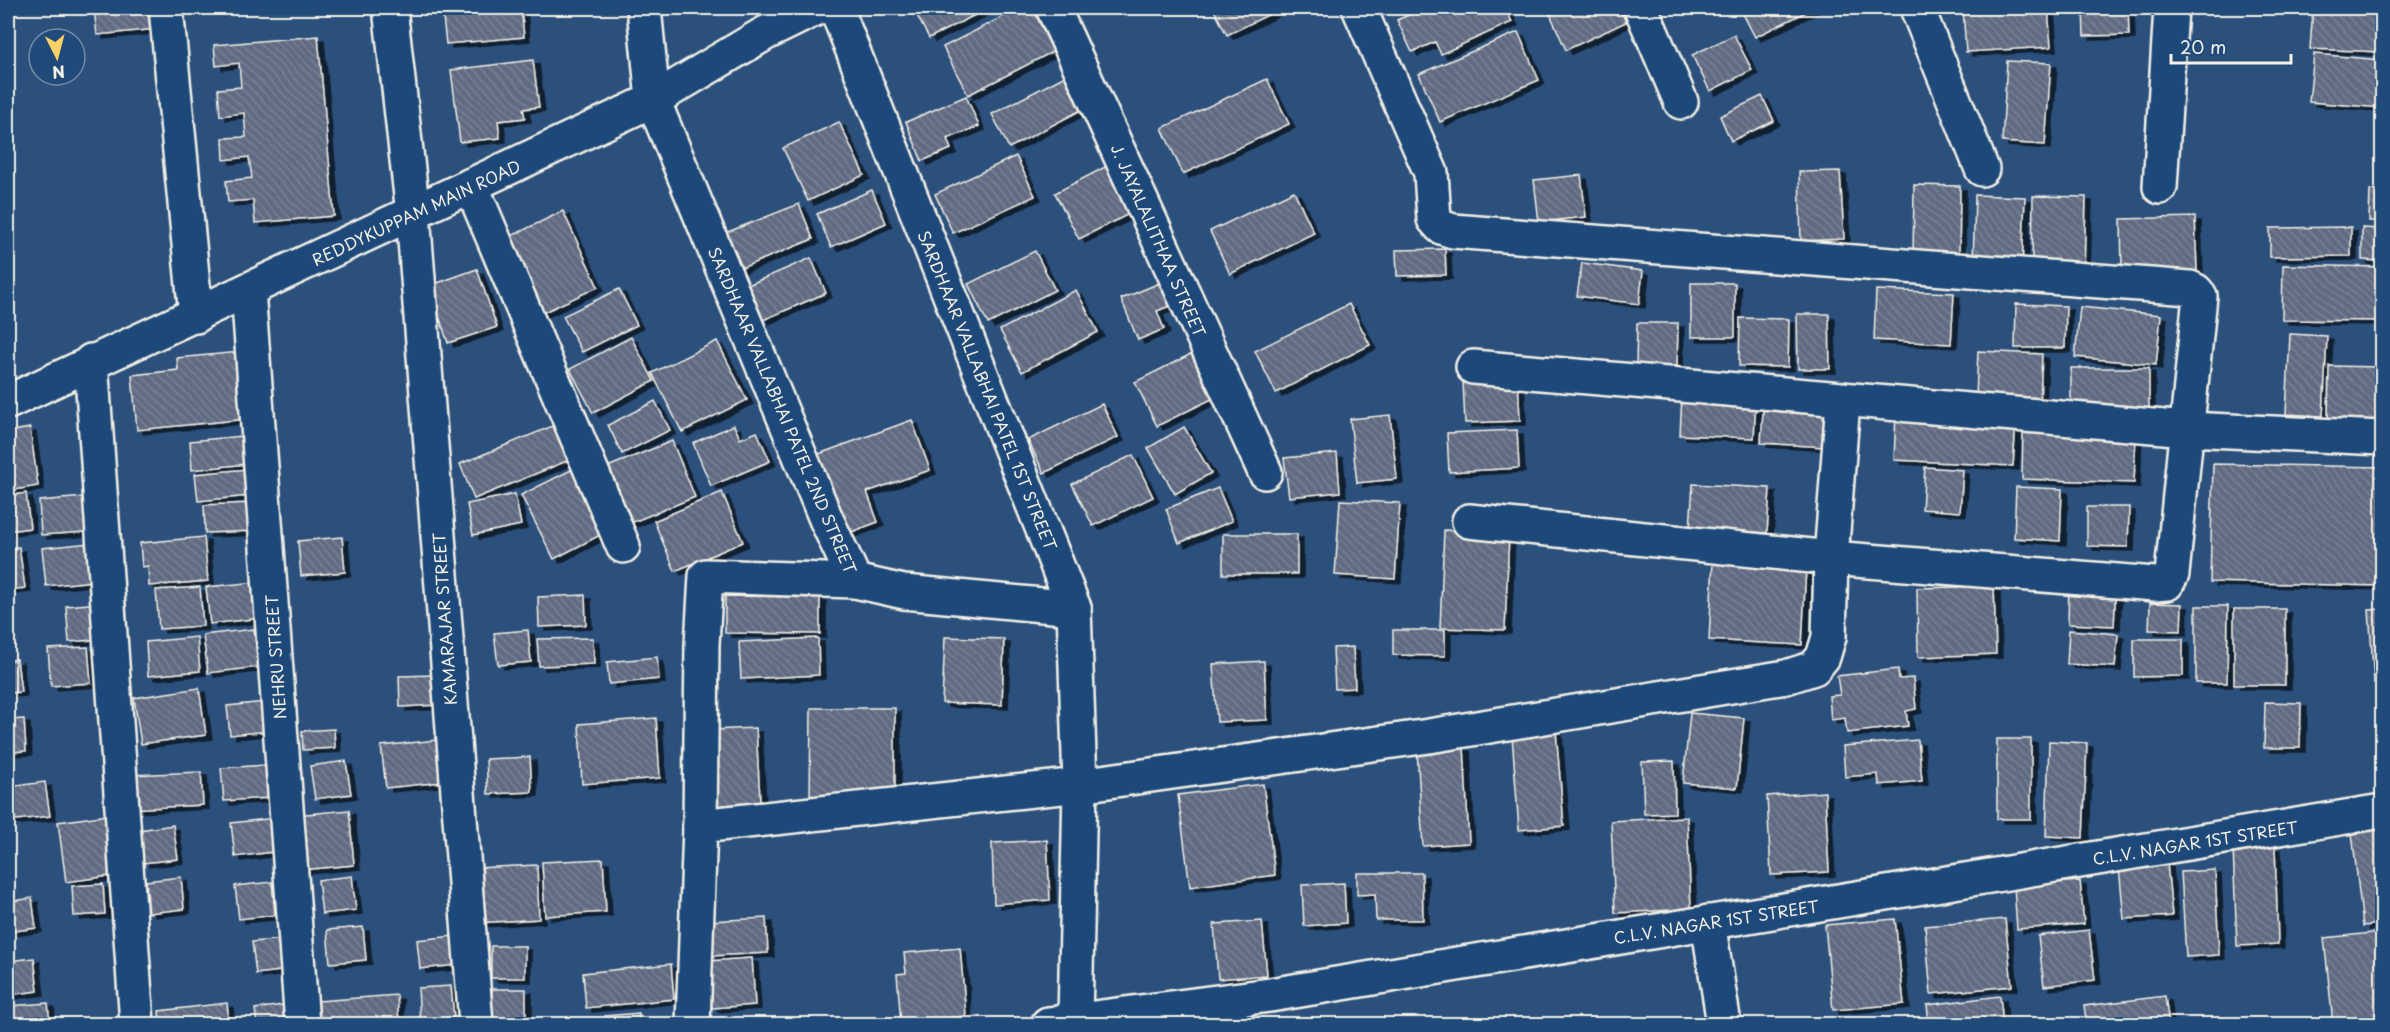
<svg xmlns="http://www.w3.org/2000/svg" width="2390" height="1032" viewBox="0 0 2390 1032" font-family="'Playpen Sans',sans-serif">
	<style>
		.building { fill: url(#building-back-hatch); stroke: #f4f1e8; stroke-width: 1.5; filter: url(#shadow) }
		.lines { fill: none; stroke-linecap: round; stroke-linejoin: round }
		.minor-casing { stroke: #f4f1e8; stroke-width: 38 }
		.minor { stroke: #1f4a7a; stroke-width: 33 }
		.labels { text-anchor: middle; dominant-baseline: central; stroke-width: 4.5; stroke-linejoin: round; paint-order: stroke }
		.street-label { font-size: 16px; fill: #f4f1e8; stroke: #1f4a7a }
	</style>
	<defs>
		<pattern id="building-back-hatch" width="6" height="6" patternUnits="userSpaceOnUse" patternTransform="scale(1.5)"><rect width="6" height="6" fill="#616a82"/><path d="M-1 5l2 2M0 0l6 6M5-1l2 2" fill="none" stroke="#788094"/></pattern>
		<filter id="shadow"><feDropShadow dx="6" dy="4" stdDeviation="0" flood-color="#0009"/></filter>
	</defs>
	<rect width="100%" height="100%" fill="#2c507c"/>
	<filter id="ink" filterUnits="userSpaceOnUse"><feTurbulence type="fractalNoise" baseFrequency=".0167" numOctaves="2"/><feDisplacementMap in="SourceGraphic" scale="12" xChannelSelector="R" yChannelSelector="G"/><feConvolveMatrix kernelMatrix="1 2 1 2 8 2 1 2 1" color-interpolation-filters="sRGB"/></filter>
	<g filter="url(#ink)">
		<g class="building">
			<path d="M94 8H165L167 28 97 35Z"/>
			<path d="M442 8H521L524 37 446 44Z"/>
			<path d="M913 8H989L929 38Z"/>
			<path d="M1020 8H1039L1060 48 968 95 943 47Z"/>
			<path d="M1213 8H1282L1227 35Z"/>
			<path d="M1425 8H1505L1512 22 1441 54 1435 42 1412 52 1397 20Z"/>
			<path d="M1564 8H1619L1626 22 1566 50 1550 14Z"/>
			<path d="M1740 8H1814L1755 37Z"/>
			<path d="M1963 8H2048L2051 47 1966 52Z"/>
			<path d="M2083 8H2128L2129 35 2084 36Z"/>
			<path d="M2313 8H2382V52L2310 49Z"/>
			<path d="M1518 32 1539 80 1440 122 1419 74Z"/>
			<path d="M1734 35 1752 70 1710 91 1692 55Z"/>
			<path d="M318 36 334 216 255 223 253 200 228 202 226 181 252 178 249 157 224 160 223 138 246 137 244 113 220 116 218 89 241 87 239 63 216 66 214 45Z"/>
			<path d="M2314 54 2382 60V108L2309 102Z"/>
			<path d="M533 60 539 107 523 109 525 118 498 121 500 138 460 142 451 70Z"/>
			<path d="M2007 61 2051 63 2045 145 2002 142Z"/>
			<path d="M1069 74 1087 107 1009 148 992 114Z"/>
			<path d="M1267 79 1289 124 1183 174 1162 128Z"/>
			<path d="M966 96 979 126 947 139 951 149 922 161 906 122Z"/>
			<path d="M1762 96 1774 121 1731 141 1720 116Z"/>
			<path d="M839 122 864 175 808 201 783 148Z"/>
			<path d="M1016 156 1035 196 953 233 935 194Z"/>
			<path d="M1111 164 1135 211 1079 239 1055 193Z"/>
			<path d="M1840 171 1844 239 1801 241 1799 172Z"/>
			<path d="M1581 175 1586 217 1539 222 1534 180Z"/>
			<path d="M1914 185 1960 186 1959 260 1913 259Z"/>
			<path d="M872 190 886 223 831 247 817 214Z"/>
			<path d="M2370 190H2382V221H2369Z"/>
			<path d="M1294 191 1314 233 1230 274 1210 231Z"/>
			<path d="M1975 195 2025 197 2022 268 1973 266Z"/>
			<path d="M2033 196 2086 197 2084 271 2032 270Z"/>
			<path d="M799 204 813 239 739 269 725 233Z"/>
			<path d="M563 211 598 287 542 313 507 238Z"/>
			<path d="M2195 217 2197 272 2122 274 2121 219Z"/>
			<path d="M2351 227V256L2270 257V228Z"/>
			<path d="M2362 228 2382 229V261L2362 260Z"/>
			<path d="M1445 249 1446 275 1397 276 1396 250Z"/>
			<path d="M1035 251 1055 290 988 324 968 284Z"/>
			<path d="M811 258 826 293 763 320 748 285Z"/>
			<path d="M1582 263 1643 271 1639 304 1577 296Z"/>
			<path d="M2283 265 2382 267V321L2282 320Z"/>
			<path d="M477 269 497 327 448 343 429 286Z"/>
			<path d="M1167 280 1177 303 1157 311 1164 329 1138 340 1121 299Z"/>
			<rect x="1691" y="283" width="44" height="54"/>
			<path d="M619 289 637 325 582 352 563 316Z"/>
			<path d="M1076 290 1098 332 1022 372 1000 330Z"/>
			<path d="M1876 290 1954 293 1951 344 1874 340Z"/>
			<path d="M1349 304 1370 345 1276 393 1255 351Z"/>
			<path d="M2016 304 2066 306 2065 348H2015Z"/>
			<path d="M2080 307 2161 315 2156 365 2075 357Z"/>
			<path d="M1797 314H1829L1830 369H1798Z"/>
			<path d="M1740 318 1789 319 1788 367 1739 366Z"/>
			<path d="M1637 323H1678L1677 366H1636Z"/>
			<path d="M2290 334 2327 336 2323 416 2286 414Z"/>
			<path d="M631 337 654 381 593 413 570 369Z"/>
			<path d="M717 341 747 400 682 432 652 373Z"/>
			<path d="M1199 350 1222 394 1157 426 1135 382Z"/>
			<path d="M1978 351 2042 354 2040 401 1976 398Z"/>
			<path d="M240 352 247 419 137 430 132 375 178 370 177 358Z"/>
			<path d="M2329 366 2382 367V420H2328Z"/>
			<path d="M2071 368H2149V411L2071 410Z"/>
			<path d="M1518 378 1520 421 1465 423 1463 382Z"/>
			<path d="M1682 394 1756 397 1754 438 1680 435Z"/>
			<path d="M1764 397 1828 402 1825 447 1761 443Z"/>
			<path d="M655 401 670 430 622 454 608 425Z"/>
			<path d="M1102 404 1118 437 1044 473 1028 440Z"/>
			<path d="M1896 414 2016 421 2013 466 1894 460Z"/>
			<path d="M1390 415 1397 479 1357 483 1350 419Z"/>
			<path d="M912 420 930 470 867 492 878 522 846 534 816 455Z"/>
			<path d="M560 423 574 458 474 499 460 464Z"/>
			<path d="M734 425 740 439 757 432 770 461 711 486 693 443Z"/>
			<path d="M1184 427 1211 473 1175 494 1148 448Z"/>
			<path d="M2023 427 2136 431 2134 483 2022 479Z"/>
			<path d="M30 428 38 486 8 491V432Z"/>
			<path d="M1517 430 1519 468 1449 472 1447 433Z"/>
			<path d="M243 436 246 464 192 470 190 441Z"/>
			<path d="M672 441 695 497 628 524 605 468Z"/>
			<path d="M1337 453 1340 492 1289 497 1284 458Z"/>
			<path d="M1133 455 1153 497 1093 526 1072 484Z"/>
			<path d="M2213 464 2382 467V586L2210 582Z"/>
			<path d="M1925 467 1963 470 1960 512 1922 509Z"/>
			<path d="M575 468 608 531 554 559 521 495Z"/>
			<path d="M248 469 250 496 198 501 195 474Z"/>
			<path d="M1693 484 1770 488 1767 533 1690 528Z"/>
			<path d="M2016 487 2062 489 2060 541 2014 538Z"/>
			<path d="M1218 488 1232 521 1179 543 1166 509Z"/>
			<path d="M722 492 743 542 675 571 654 521Z"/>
			<path d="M26 493 30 528 8 531V496Z"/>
			<path d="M515 494 521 525 473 535 467 504Z"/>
			<path d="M84 497 86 532 41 535 39 501Z"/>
			<path d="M1340 500 1400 503 1395 579 1335 575Z"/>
			<path d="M253 503 254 531 205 533 204 505Z"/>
			<path d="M2087 507H2129L2128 547 2087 546Z"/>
			<path d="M1444 530 1509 533 1505 630 1440 628Z"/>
			<rect x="1223" y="534" width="74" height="40"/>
			<path d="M204 537 208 581 149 586 148 566 142 567 140 543Z"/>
			<path d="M342 537 345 572 301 576 298 541Z"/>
			<path d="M90 543 94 581 46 586 42 548Z"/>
			<path d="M19 547 25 588 8 590V548Z"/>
			<path d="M1713 561 1806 566 1802 645 1709 640Z"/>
			<path d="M257 582 261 618 210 624 206 587Z"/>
			<path d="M2069 584 2116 585 2114 626 2068 624Z"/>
			<path d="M1994 586 1996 654 1918 657 1917 588Z"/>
			<path d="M200 587 203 626 159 629 156 590Z"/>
			<path d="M585 595 586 625 539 627 538 597Z"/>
			<path d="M725 596 820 597V634L725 633Z"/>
			<path d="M101 603 105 639 69 642 66 606Z"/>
			<path d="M2150 603 2182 604 2181 631 2149 630Z"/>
			<path d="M2196 606H2228L2227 683H2196Z"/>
			<rect x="2234" y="609" width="51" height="76"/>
			<path d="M2382 609V683H2374L2369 610Z"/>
			<path d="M254 629 259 667 208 673 203 635Z"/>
			<path d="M528 630 531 662 498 665 494 633Z"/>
			<path d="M1393 630H1445V656L1393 655Z"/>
			<path d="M2069 630 2118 634 2115 667 2067 664Z"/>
			<path d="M197 637 200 671 148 676 146 642Z"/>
			<path d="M945 637 1004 639 1002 705 942 703Z"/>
			<path d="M593 638 594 664 539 666 537 639Z"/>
			<path d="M818 638 819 675 741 679 739 642Z"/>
			<path d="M2134 639H2183V676L2134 677Z"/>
			<path d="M88 647 91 683 51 686 48 649Z"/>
			<path d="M1353 647 1355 688 1335 689 1333 648Z"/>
			<path d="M657 657 659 679 609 684 607 662Z"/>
			<path d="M17 659 21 692 8 693V661Z"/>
			<path d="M1264 661 1267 720 1217 722 1213 664Z"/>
			<path d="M1898 669 1899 679 1913 678 1916 709 1906 711 1908 726 1847 733 1845 718 1831 720 1829 696 1840 695 1837 676Z"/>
			<path d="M436 675 438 705 400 707 399 676Z"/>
			<path d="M199 688 206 735 141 744 134 698Z"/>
			<path d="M265 702 269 731 230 735 227 706Z"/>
			<path d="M2265 702 2301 703 2300 748H2264Z"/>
			<path d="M811 708H895V799H810Z"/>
			<path d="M1690 713 1744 718 1737 788 1683 783Z"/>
			<path d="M656 718 660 778 582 784 579 724Z"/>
			<path d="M24 719 26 751 8 752V720Z"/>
			<path d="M756 728 761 818 716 821 711 730Z"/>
			<path d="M334 729 335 748 303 750 302 731Z"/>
			<path d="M1556 731 1564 826 1519 830 1512 735Z"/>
			<rect x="1997" y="739" width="34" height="80"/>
			<path d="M437 740 442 782 386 788 381 746Z"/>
			<path d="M1918 740 1922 781 1879 785 1878 774 1845 777 1843 746Z"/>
			<path d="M2049 741 2087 743 2083 838 2046 836Z"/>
			<path d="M1464 747 1469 843 1423 846 1417 750Z"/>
			<path d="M530 757 532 792 488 794 486 759Z"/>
			<path d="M346 761 351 794 315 799 310 766Z"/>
			<path d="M1674 761 1675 813 1644 814 1642 762Z"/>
			<path d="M266 765 268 798 224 801 221 768Z"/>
			<path d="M201 772 203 805 130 809 129 775Z"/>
			<path d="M45 782 50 816 8 821V787Z"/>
			<path d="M1263 784 1275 875 1190 887 1178 795Z"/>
			<path d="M1825 792 1829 872 1771 875 1767 796Z"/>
			<path d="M349 810 354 865 301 870 296 815Z"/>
			<path d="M115 814 124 874 66 882 58 822Z"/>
			<path d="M1687 817 1691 909 1615 913 1611 821Z"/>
			<path d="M276 818 280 851 235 857 231 823Z"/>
			<path d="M173 825 178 859 143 863 139 830Z"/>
			<path d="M2382 829V924L2363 926 2352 833Z"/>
			<path d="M1047 840 1050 900 994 904 992 843Z"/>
			<path d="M2275 846 2278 944 2237 946 2233 848Z"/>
			<path d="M603 859 606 912 545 916 542 862Z"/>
			<path d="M2167 863 2172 916 2124 919 2119 867Z"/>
			<path d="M537 865 539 919 477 923 475 868Z"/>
			<path d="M2215 870 2219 955 2186 957 2181 872Z"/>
			<path d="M1357 873H1422L1423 920H1376L1375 894 1357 895Z"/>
			<path d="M352 876 356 910 322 914 318 880Z"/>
			<path d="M181 877 184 909 149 913 146 881Z"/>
			<path d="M2080 881 2084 924 2017 929 2014 886Z"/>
			<path d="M272 882 275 915 239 919 235 886Z"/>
			<path d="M1344 883 1346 923 1304 926 1302 885Z"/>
			<path d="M103 884 105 914 74 916 72 886Z"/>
			<path d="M32 898 36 928 8 932V902Z"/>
			<path d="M766 918 768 953 710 956 709 921Z"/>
			<path d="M1895 919 1904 1004 1833 1010 1825 925Z"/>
			<path d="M2005 919 2012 986 1931 994 1925 926Z"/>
			<path d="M1262 921 1267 975 1218 979 1214 924Z"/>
			<path d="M363 927 366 960 330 963 327 930Z"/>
			<path d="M2089 930 2095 980 2044 986 2038 936Z"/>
			<path d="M2382 932V1024H2333L2324 938Z"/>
			<path d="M454 936 457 965 420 969 417 940Z"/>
			<path d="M285 939 288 970 256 974 252 942Z"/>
			<rect x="491" y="946" width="34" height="32"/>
			<path d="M960 948 966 1016 901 1023 897 974 906 973 904 953Z"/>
			<path d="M34 958 38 991 8 995V961Z"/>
			<path d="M752 958 755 1005 712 1008 708 961Z"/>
			<path d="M671 964 674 999 586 1008 583 973Z"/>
			<path d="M451 986 454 1018 420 1020 418 988Z"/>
			<rect x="492" y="989" width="34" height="32"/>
			<path d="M397 995 399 1024H320L318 1001Z"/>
			<path d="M2000 996 2003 1024H1929L1927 1005Z"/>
			<path d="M2165 996 2169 1024H2087L2084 1006Z"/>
			<path d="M48 1003 50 1024H8V1006Z"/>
			<path d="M227 1003 229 1024H160L159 1011Z"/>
			<path d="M290 1004 293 1024H257L255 1009Z"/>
			<path d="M639 1013 640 1024H606L605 1016Z"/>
			<path d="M1875 1019V1024H1843L1842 1023Z"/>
		</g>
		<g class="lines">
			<defs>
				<g id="minor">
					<path d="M166 8 196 316"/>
					<path d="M390 8 413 214 476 1024"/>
					<path d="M644 8 653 100 826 519 855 581 904 592 1074 608"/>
					<path d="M836 8 1074 608 1080 785 1075 1021"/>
					<path d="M1053 8 1265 472"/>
					<path d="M1359 8 1431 173 1434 219 1441 227 1453 231 2190 288 2196 291 2200 296 2172 574 2167 583 2155 584 1831 558 1469 521"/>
					<path d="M1641 8 1681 102"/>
					<path d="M1917 8 1982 169"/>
					<path d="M471 185 623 546"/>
					<path d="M2160 187 2171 8"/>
					<path d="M248 290 302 1024"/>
					<path d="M91 361 137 1024"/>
					<path d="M1473 367 2187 429 2382 438"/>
					<path d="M8 402 653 100 764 34 817 8"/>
					<path d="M700 826 1080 785 1429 736 1786 677 1814 668 1823 657 1829 637 1831 558 1843 401"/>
					<path d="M1708 922 1724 1024"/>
					<path d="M693 1024 700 826 702 644 706 576 855 581"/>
					<path d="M1048 1024 1270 995 2382 811"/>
				</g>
			</defs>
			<use href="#minor" class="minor-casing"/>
			<use href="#minor" class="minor"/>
		</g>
	</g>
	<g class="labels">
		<g class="street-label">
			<text transform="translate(416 212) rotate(-25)">REDDYKUPPAM MAIN ROAD</text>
			<text transform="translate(1159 240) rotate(66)">J. JAYALALITHAA STREET</text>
			<text transform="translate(988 390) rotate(68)">SARDHAAR VALLABHAI PATEL 1ST STREET</text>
			<text transform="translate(783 410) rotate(67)">SARDHAAR VALLABHAI PATEL 2ND STREET</text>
			<text transform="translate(444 619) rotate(-94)">KAMARAJAR STREET</text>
			<text transform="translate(275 657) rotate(-94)">NEHRU STREET</text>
			<text transform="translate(2195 842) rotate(-9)">C.L.V. NAGAR 1ST STREET</text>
			<text transform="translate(1716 921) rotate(-9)">C.L.V. NAGAR 1ST STREET</text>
		</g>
	</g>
	<rect width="2390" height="1032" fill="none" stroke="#1f4a7a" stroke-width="30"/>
	<rect x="15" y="15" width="2360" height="1002" fill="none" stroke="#f4f1e8" stroke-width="2" filter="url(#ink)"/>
	<g transform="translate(57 57) rotate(174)"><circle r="28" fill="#1f4a7a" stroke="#748da6" stroke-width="1.5"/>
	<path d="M0-4.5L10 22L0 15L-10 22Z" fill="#ffd166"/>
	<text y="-9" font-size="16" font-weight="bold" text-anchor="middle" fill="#f4f1e8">N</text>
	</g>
	<path d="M2171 54v9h120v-9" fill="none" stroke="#f4f1e8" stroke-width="3"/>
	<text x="2180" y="54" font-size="18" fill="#f4f1e8" stroke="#1f4a7a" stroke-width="4.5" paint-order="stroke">20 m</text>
</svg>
